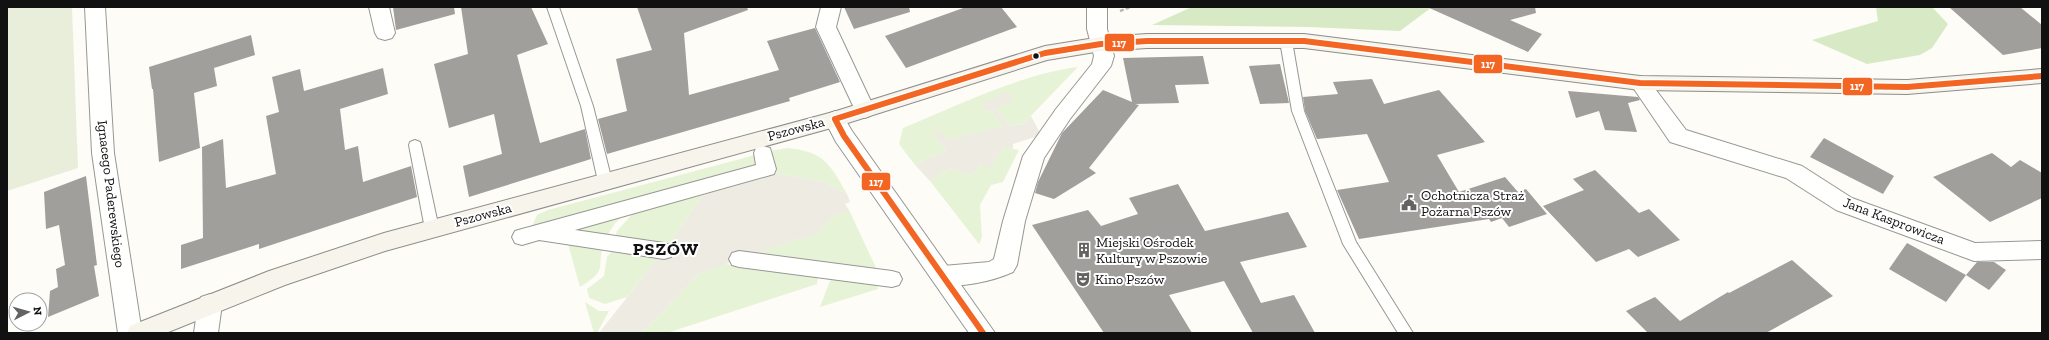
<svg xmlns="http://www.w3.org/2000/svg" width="2049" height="340" viewBox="0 0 2049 340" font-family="'Zilla Slab',serif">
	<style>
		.green { fill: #e7f3d7 }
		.forest { fill: #d8eac5 }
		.cemetery { fill: #e9eedb }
		.plaza { fill: #edebe2 }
		.building { fill: #a19f9c }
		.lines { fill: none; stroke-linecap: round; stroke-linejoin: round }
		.service-casing { stroke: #979795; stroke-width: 2 }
		.pedestrian-casing { stroke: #979795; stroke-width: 2 }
		.minor-casing { stroke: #979795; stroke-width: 2 }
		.tertiary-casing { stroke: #979795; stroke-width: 2 }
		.secondary-casing { stroke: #8e8d8b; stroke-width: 2 }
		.path { stroke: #b9b9b8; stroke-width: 2.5; stroke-dasharray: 4 2; stroke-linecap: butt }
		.service { fill: #fffffe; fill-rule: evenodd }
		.pedestrian { fill: #fffffe; fill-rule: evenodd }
		.minor { fill: #fffffe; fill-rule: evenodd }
		.tertiary { fill: #fffffe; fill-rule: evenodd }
		.secondary { fill: #f6f4eb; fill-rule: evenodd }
		.bus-1-casing { stroke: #fff; stroke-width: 9 }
		.bus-1 { stroke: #f26522; stroke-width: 6 }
		.bus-dot { fill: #111; stroke: #fff; stroke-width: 1.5 }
		.labels { text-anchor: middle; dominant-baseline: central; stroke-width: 4; stroke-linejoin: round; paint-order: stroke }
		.street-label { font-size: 14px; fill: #111; stroke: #fff }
		.poi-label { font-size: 14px; fill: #111; stroke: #fff; text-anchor: start }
		.district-label { font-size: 18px; font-weight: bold; letter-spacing: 1px; fill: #111; stroke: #fff }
		.line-badge { stroke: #fff; stroke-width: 1.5 }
		.badge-label { font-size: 11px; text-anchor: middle; font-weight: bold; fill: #fff }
	</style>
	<rect width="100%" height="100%" fill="#fdfcf7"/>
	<g class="green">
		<path d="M1078 67 1023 124 1009 126 996 109 981 105 986 112 991 110 1004 126 946 140 933 134 946 150 915 165 899 144 903 128C956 106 1021 74 1078 67Z"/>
		<path d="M1003 147 1019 150 1003 182 991 185 980 205 982 237 979 244 930 181 950 168 972 175 981 164Z"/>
		<path d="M787 148C825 152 829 163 847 194L824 182 775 173 770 151Z"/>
		<path d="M759 154 754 168 532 227 537 215 548 210Z"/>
		<path d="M703 195 669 244 615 237 617 231 636 210Z"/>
		<path d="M849 210 878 272 751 255 795 240 813 236 834 216Z"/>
		<path d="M628 212 615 223 607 236 560 229Z"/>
		<path d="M568 244 603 248C600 255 601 260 600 267 599 276 587 282 580 287Z"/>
		<path d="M613 250 659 257 627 297 605 304 589 298 587 289 604 276 607 257Z"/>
		<path d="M725 264 818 276 817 284 667 333H641L700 273Z"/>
		<path d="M831 278 876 284 878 289 820 307Z"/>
		<path d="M585 302 599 311H609L597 333H594Z"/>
	</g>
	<g class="forest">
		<path d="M1192 7H1432L1400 31 1308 27 1152 25Z"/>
		<path d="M1876 7H1932L1948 24 1932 48 1920 55 1867 64 1812 40 1878 21Z"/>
	</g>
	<path class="cemetery" d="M7 7H72L78 168 7 191Z"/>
	<g class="plaza">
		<path d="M1005 93 1013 96V100L996 109 1009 126 1023 124 1031 116 1041 135 1013 144V149L1003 147 991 168 981 164 972 175 950 168 930 181 915 165 946 150 932 133 940 130 946 140 1003 126 991 110 986 112 981 105 985 102Z"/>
		<path d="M775 173 824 182 847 194 850 202 845 204 849 210 834 216 814 236 795 240 700 273 641 333H599L669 244 703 195 708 191Z"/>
	</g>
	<g class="building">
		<path d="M393 7H454L455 14 396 30Z"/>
		<path d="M461 7H531L548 44 517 55 540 143 585 129 591 159 469 197 463 166 502 154 494 114 449 128 434 64 468 54Z"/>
		<path d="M637 7H747L748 10 684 33 689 95 779 70 767 41 815 28 840 82 789 98 790 101 607 154 598 119 627 111 616 59 652 50Z"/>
		<path d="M844 7H909L910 12 854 29Z"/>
		<path d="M966 7H1001L1017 27 906 68 885 36Z"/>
		<path d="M1427 7H1535L1536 13 1510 20 1542 34 1528 52Z"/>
		<path d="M1949 7H2020L2042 25V48L2003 55Z"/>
		<path d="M251 35 255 55 214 68 217 86 194 93 200 148 159 162 153 89H152L149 67Z"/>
		<path d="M1203 56 1209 84 1175 85 1179 103 1135 104 1139 105 1089 168 1096 173 1054 199 1035 193 1038 182 1062 133 1103 90 1132 102 1123 58Z"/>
		<path d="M1280 64 1289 103 1260 104 1249 66Z"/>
		<path d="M383 68 388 94 340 109 345 150 358 146 363 182 411 166 417 197 259 249V244L181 269V245L203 238 202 147 223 139 226 188 276 174 266 116 279 112 272 77 300 69 304 91Z"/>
		<path d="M1372 79 1384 104 1439 90 1485 142 1437 155 1459 192 1505 177 1518 192 1526 189 1547 214 1509 227 1502 218 1491 222 1489 219 1359 239 1337 190 1389 182 1367 134 1317 139 1305 111 1303 97 1338 94 1333 82Z"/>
		<path d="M1568 91 1638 97 1640 100 1628 103 1637 132 1605 130 1599 111 1576 118Z"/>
		<path d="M1824 138 1894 176 1883 194 1810 157Z"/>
		<path d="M1992 153 2011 167 2020 160 2042 173V198L1990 222 1933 177Z"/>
		<path d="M1595 170 1639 213 1649 209 1680 240 1638 257 1629 249 1596 262 1543 206 1584 190 1573 179Z"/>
		<path d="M86 176 97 265 94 266 99 296 48 317 50 291 58 287 56 269 65 265 59 225 46 229 44 192Z"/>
		<path d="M1178 184 1205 231 1288 212 1307 247 1240 262 1261 303 1294 295 1315 333H1253L1224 281 1169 295 1192 333H1104L1032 225 1088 210 1101 226 1138 214 1129 198Z"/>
		<path d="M1907 243 1966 275 1946 302 1889 269Z"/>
		<path d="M1792 260 1833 296 1766 333H1648L1626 311 1655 297 1680 321 1728 292 1729 293Z"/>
		<path d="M1977 262H1994L2006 270 1989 290 1966 275Z"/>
	</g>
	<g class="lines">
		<defs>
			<g id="service">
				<path d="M547 7H559L593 106 612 181 610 185 605 186 600 185 598 181 581 106Z"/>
				<path d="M1286 37 1292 41 1304 111 1356 242 1413 333H1398L1343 244 1292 111 1280 41Z"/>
				<path d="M415 140 420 142 421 145 439 229 437 233 432 234 427 233 425 229 409 145 410 142Z"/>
			</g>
			<g id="pedestrian">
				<path d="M763 146 770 148 776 169 774 174 575 230 664 243 671 245 674 251 671 257 664 259 539 240 522 245 515 243 512 237 515 231 522 229 756 165 754 153 756 148Z"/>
				<path d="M739 251 892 271 899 273 902 279 899 285 892 287 739 267 732 265 729 259 732 253Z"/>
			</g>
			<g id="minor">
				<path d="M369 7H389L395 33 392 38 385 40 378 38 375 33Z"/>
				<path d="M821 7H841L836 27 875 110 872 115 865 118 858 115 855 110 816 27Z"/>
				<path d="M1087 7H1107V29L1114 56 1111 66 1070 119 1044 158 1025 221 1017 265 1013 272C993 281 956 290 935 283L931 276 935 269 943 266 989 262 994 259 1003 221 1023 156 1056 109 1092 64 1094 56 1087 29Z"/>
				<path d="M1640 76 1647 78 1686 130 1802 166 1852 198 1975 243 2042 241V259L1974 261 1836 210 1786 178 1670 142 1630 83 1633 78Z"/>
				<path d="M210 294 219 297 222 304 218 333H194L198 304 201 297Z"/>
			</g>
			<g id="tertiary">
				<path d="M85 7H105L114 153 142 333H118L92 153Z"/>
				<path d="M835 111 842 114 852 131 995 333H969L836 142 824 119 828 114Z"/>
			</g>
			<path id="secondary" d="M1147 34H1304L1640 76 1907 80 2042 69V83L1907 94 1640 90 1304 48H1147L1101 51 1047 60 835 127 385 251 285 285 166 333H127L130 326 269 271 384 233 833 112 1045 46 1101 37Z"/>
		</defs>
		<use href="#service" class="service-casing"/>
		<use href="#pedestrian" class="pedestrian-casing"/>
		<use href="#minor" class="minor-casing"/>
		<use href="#tertiary" class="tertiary-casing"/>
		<use href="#secondary" class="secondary-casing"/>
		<path class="path" d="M1120 11 1131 7"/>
		<use href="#service" class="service"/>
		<use href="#pedestrian" class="pedestrian"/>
		<use href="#minor" class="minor"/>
		<use href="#tertiary" class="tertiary"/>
		<use href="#secondary" class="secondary"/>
		<defs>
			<path id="bus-1" d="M983 333 844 136 835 119 1045 53 1101 44 1147 41H1304L1640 83 1907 87 2042 76"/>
		</defs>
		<use href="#bus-1" class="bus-1-casing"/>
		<use href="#bus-1" class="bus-1"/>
	</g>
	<defs>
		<symbol id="civic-bare" viewBox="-9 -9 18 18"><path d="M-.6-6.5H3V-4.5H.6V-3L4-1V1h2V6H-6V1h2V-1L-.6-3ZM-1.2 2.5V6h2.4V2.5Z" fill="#646362" stroke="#fff" stroke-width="2.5" paint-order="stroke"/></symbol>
		<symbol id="building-bare" viewBox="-9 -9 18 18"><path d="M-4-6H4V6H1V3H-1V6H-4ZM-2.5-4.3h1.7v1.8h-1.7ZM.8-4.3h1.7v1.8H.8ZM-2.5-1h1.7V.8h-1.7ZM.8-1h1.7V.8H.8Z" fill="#646362" stroke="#fff" stroke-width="2.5" paint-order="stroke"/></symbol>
		<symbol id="theatre-bare" viewBox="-9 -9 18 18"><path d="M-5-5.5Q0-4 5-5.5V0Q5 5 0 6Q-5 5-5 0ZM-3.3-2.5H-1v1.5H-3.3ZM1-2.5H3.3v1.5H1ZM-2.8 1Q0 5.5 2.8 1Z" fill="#646362" stroke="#fff" stroke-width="2.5" paint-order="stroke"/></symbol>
	</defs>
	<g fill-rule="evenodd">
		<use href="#civic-bare" x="1398" y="192" width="22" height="22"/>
		<use href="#building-bare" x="1073" y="239" width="22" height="22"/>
		<use href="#theatre-bare" x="1072" y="268" width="22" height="22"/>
	</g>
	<circle class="bus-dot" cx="1036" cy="56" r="3.5"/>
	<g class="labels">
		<g class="street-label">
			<text transform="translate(796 129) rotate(-15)">Pszowska</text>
			<text transform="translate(111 194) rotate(83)">Ignacego Paderewskiego</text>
			<text transform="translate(483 215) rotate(-15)">Pszowska</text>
			<text transform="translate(1894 221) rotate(21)">Jana Kasprowicza</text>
		</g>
		<g class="poi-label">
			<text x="1421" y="195">Ochotnicza Straż<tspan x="1421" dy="16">Pożarna Pszów</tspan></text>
			<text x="1096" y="242">Miejski Ośrodek<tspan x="1096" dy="16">Kultury w Pszowie</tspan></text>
			<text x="1095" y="279">Kino Pszów</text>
		</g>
		<g class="district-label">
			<text x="666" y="249">PSZÓW</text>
		</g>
	</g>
	<g class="line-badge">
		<rect x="1104" y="33" width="31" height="19" rx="4" fill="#f26522"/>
		<rect x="1473" y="54" width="30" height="20" rx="4" fill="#f26522"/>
		<rect x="1842" y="77" width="31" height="19" rx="4" fill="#f26522"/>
		<rect x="861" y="172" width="30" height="19" rx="4" fill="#f26522"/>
	</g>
	<g class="badge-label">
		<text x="1119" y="47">117</text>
		<text x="1488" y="68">117</text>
		<text x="1857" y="90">117</text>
		<text x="876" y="186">117</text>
	</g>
	<rect width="2049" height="340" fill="none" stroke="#111111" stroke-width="16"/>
	<g transform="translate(28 312) rotate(84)"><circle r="19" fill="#ffffff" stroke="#a0a0a0"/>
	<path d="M0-3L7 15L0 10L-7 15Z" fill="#646362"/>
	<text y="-6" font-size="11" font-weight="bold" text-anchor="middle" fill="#111111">N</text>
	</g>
</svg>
